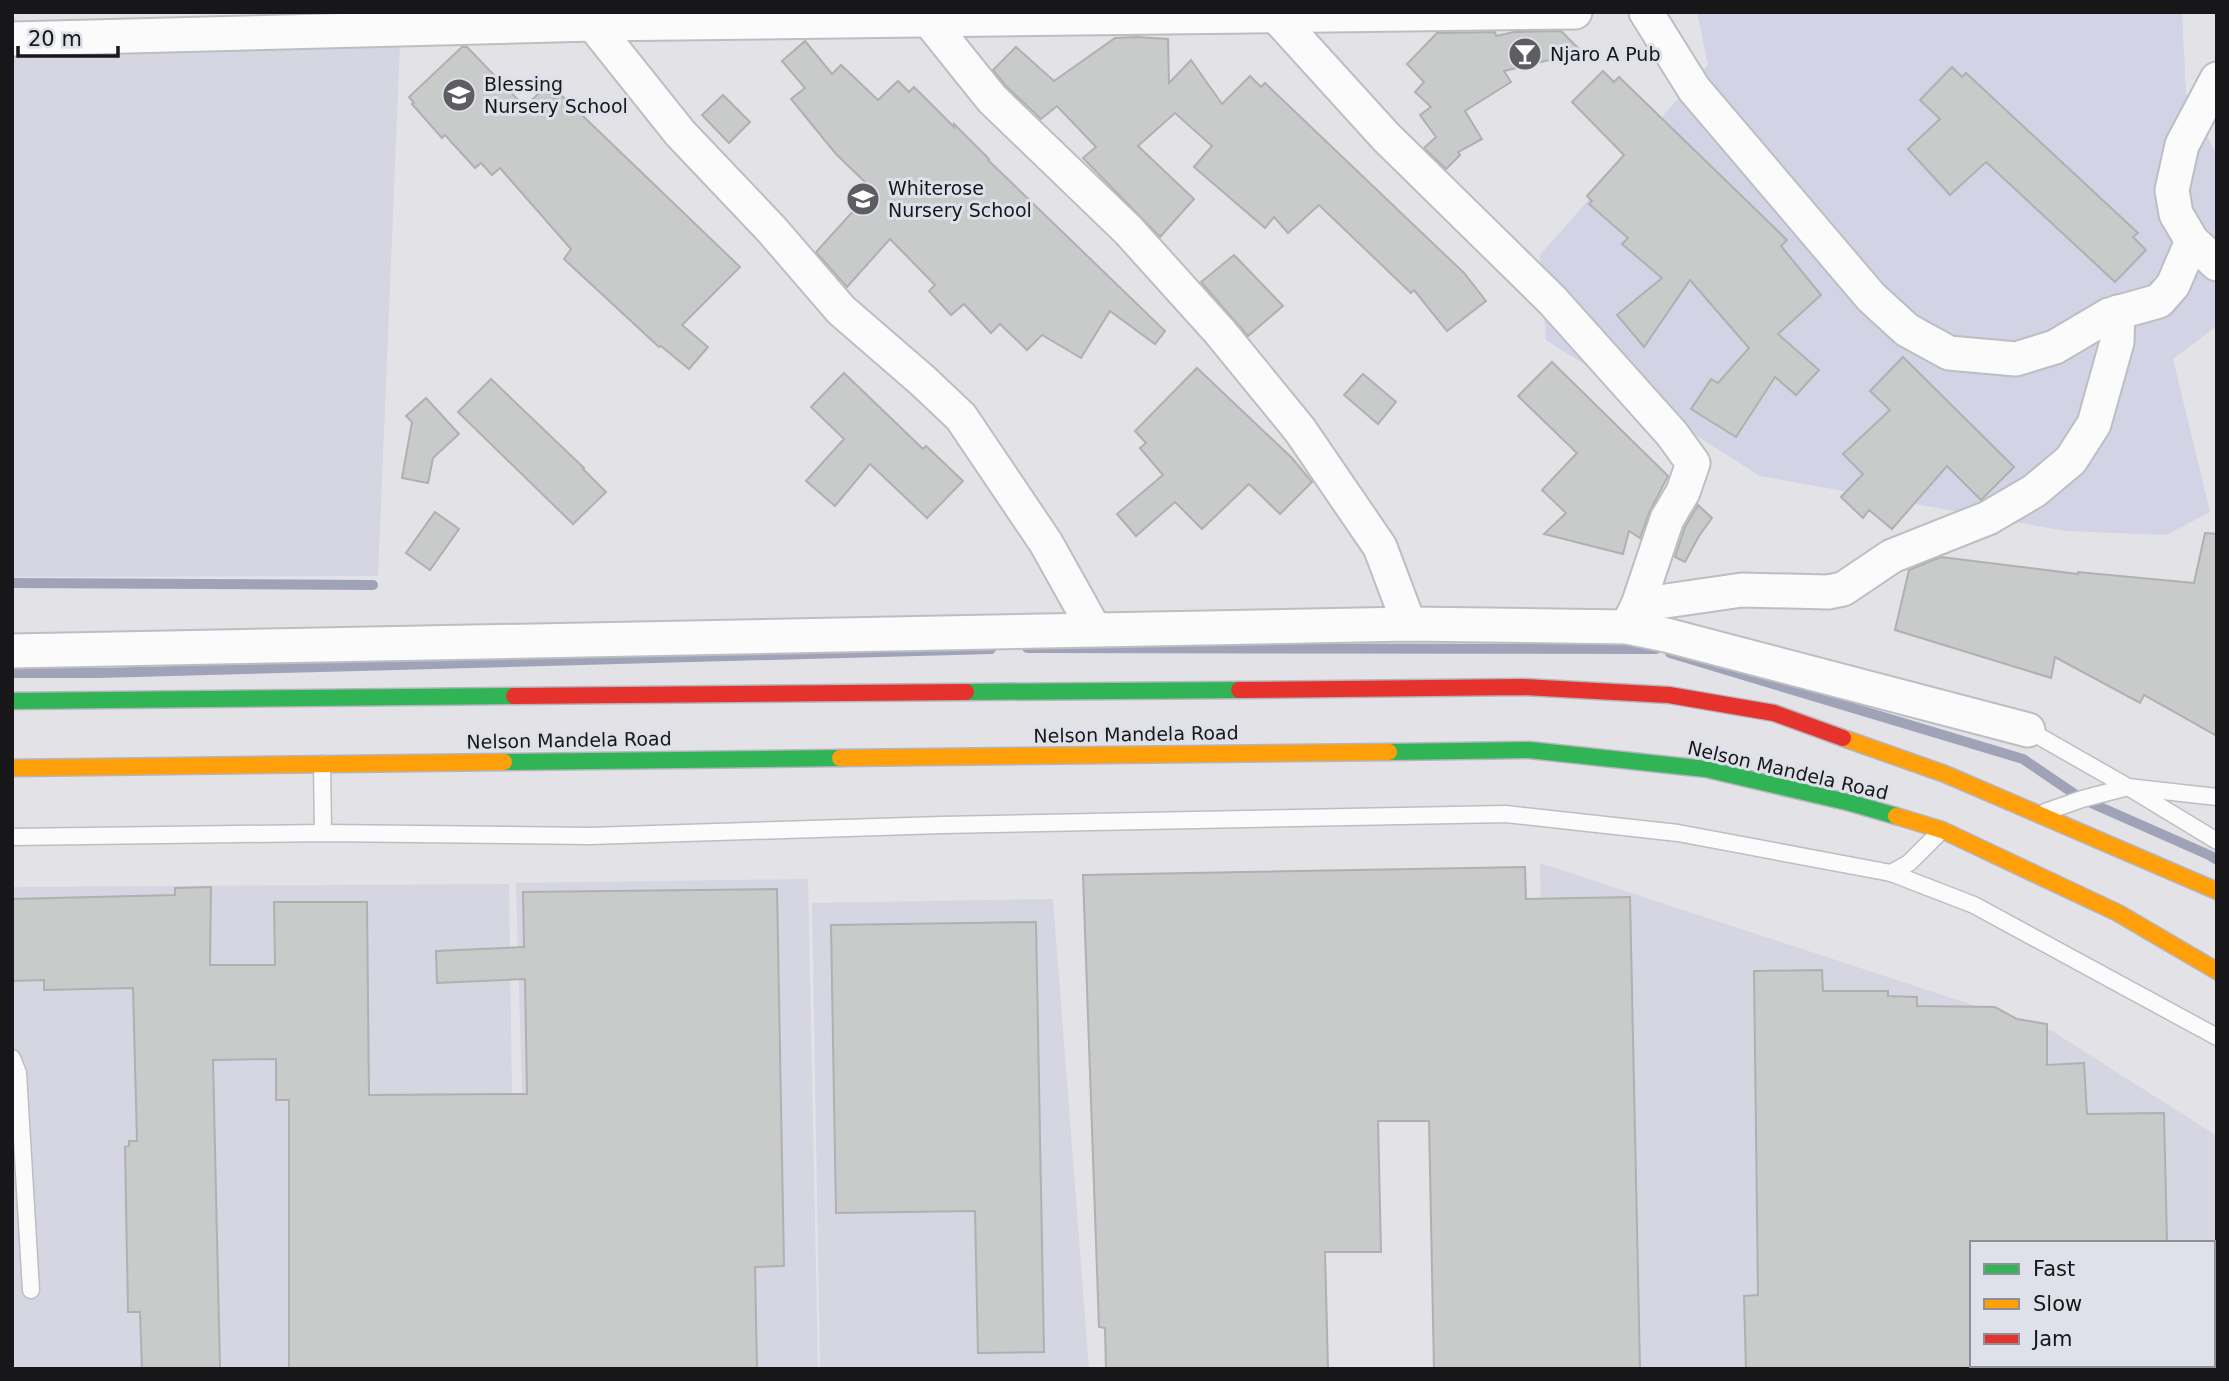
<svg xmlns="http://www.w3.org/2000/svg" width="2229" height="1381" viewBox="0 0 2229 1381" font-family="'DejaVu Sans',sans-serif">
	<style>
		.built { fill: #d5d6e2 }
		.green { fill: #d2d3e5 }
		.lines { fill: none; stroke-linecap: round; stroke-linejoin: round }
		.stream { stroke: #a0a2b7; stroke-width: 10 }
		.building { fill: #c9caca; stroke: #b0b0b1; stroke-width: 2 }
		.lane-casing { stroke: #bdbec2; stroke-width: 19 }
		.street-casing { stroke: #bdbec2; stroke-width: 37 }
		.fast-casing { stroke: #b5b5be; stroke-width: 19 }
		.slow-casing { stroke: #b5b5be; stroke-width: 19 }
		.jam-casing { stroke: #b5b5be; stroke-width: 19 }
		.lane { stroke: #fbfbfb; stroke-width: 16 }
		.street { stroke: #fbfbfb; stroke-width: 33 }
		.fast { stroke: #30b455; stroke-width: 16 }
		.slow { stroke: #ff9f0a; stroke-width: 16 }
		.jam { stroke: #e5322d; stroke-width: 16 }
		.labels { text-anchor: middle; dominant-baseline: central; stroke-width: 6; stroke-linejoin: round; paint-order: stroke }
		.poi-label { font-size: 19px; fill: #17171a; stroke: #dfe1ea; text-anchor: start }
		.street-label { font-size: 19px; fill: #17171a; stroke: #dfe1ea }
	</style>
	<rect width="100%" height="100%" fill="#e2e2e7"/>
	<g class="built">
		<path d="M400 45 378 576 12 577V55Z"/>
		<path d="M1540 863 2052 1031 2217 1136V1369H2064V1365H2213V1243H1972V1365H2062V1369H1549Z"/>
		<path d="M808 879 818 1369H530L516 883Z"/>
		<path d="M509 884 516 1369H12V887Z"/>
		<path d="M1053 899 1089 1369H820L812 903Z"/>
	</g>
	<path class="green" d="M1697 12H2182L2186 94 2217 156V326L2173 359 2210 512 2166 535 2066 531 1760 476 1546 340 1540 255 1708 65Z"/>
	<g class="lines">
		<g class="stream">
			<path d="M12 583 373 585"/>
			<path d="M1027 648 1656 649"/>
			<path d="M1670 653 2023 759 2082 799 2209 855 2217 860"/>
			<path d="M12 673H98L991 649"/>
		</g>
	</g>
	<g class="building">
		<path d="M1561 31 1582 52 1504 71 1511 82 1465 111 1482 139 1458 152 1460 155 1446 169 1424 148 1436 137 1420 115 1431 107 1415 92 1424 82 1407 64 1437 33 1495 32 1496 36 1514 32Z"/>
		<path d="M1137 37 1168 39 1169 83 1191 60 1222 104 1250 76 1261 87 1265 83 1464 273 1486 301 1447 331 1414 290 1411 293 1319 205 1288 233 1274 217 1265 228 1194 167 1212 146 1175 113 1138 146 1194 199 1160 237 1083 158 1096 147 1057 106 1041 119 1006 86 993 70 1016 47 1054 81 1115 38Z"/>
		<path d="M805 41 832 74 841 65 878 100 898 81 909 92 914 87 954 127V124L989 159 988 160 1165 331 1155 344 1110 311 1081 358 1042 335 1027 350 1000 324 991 333 964 304 951 315 929 291 935 285 890 239 847 287 816 252 857 207 850 200 867 184 836 154 791 99 805 88 782 61Z"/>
		<path d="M462 47H467L525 107 544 88 555 99 560 94 740 267 682 325 708 347 689 369 661 346 659 347 564 259 571 249 500 168 492 175 481 163 475 168 445 135 442 138 412 104 414 103 409 97Z"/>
		<path d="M1952 67 1962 77 1966 73 2138 233 2133 237 2146 250 2115 282 1986 162 1950 195 1908 149 1940 119 1920 100Z"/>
		<path d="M1603 71 1614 82 1619 77 1787 240 1781 246 1821 295 1778 334 1819 370 1796 395 1775 377 1736 437 1691 409 1711 379 1718 383 1749 348 1690 280 1644 347 1617 315 1662 278 1622 244 1628 238 1589 204 1592 201 1587 196 1624 155 1572 102Z"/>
		<path d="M723 95 750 122 729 143 702 115Z"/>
		<path d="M1234 255 1283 306 1248 336 1201 282Z"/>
		<path d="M1903 357 2014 467 1981 500 1947 466 1892 529 1869 510 1863 518 1841 497 1863 474 1843 454 1890 410 1870 391Z"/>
		<path d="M1552 362 1668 476 1649 513 1640 538 1629 531 1623 554 1544 534 1566 513 1542 490 1577 453 1518 396Z"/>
		<path d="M1197 368 1291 457 1312 482 1280 514 1249 484 1202 529 1175 502 1136 536 1117 514 1163 475 1140 448 1146 443 1135 431Z"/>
		<path d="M844 373 923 449 926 446 963 481 927 518 870 464 835 506 806 481 844 439 811 407Z"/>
		<path d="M1363 374 1396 402 1378 424 1344 395Z"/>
		<path d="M491 379 584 468 583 469 606 492 573 524 458 412Z"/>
		<path d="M426 398 459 434 433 458 428 483 402 478 412 422 406 416Z"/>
		<path d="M1698 505 1712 518 1699 536 1685 562 1675 557 1685 527Z"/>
		<path d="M435 512 459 529 430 570 406 553Z"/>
		<path d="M2205 533 2217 534V736L2144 695 2140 703 2055 657 2051 678 1895 630 1909 570 1941 557 2078 574V572L2194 583Z"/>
		<path d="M1525 867 1526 899 1630 897 1640 1369H1434L1429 1121H1378L1381 1252H1325L1328 1369H1106L1105 1328 1099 1327 1083 875Z"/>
		<path d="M211 887 210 965H275L274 902H367L369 1095 527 1094 525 979 437 983 436 951 524 947 523 892 777 889 784 1266 755 1267 757 1369H289V1100H276V1059L213 1060 220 1369H142L140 1312H128L125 1147 129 1146V1141H137L133 988 44 990V980L12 981V899L175 895V888Z"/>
		<path d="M1036 922 1044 1352 978 1353 975 1211 836 1213 831 925Z"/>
		<path d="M1822 970 1823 991H1888V996L1917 997V1006L1995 1007 2017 1019 2047 1024V1065L2084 1063 2087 1114 2164 1113 2167 1243H1972V1369H1746L1744 1296 1758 1295 1754 971Z"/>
	</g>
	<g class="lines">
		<defs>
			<g id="lane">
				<path d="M2028 730 2128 787 2217 841"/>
				<path d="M322 764 323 833"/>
				<path d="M2045 812 2082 799 2128 787 2217 797"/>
				<path d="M12 837 323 833 590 836 942 825 1506 814 1678 833 1891 873 1974 905 2217 1037"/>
				<path d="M1891 873 1909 863 1940 832"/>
				<path d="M12 1058 18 1073 31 1290"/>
			</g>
			<g id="street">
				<path d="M1646 12 1694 89 1871 297 1907 330 1949 353 2016 359 2055 347 2109 315 2159 301 2173 285 2192 241"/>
				<path d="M1277 17 1386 137 1552 300 1672 434 1693 463 1683 492 1667 519 1638 605 1627 627"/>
				<path d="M927 18 992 99 1128 230 1220 332 1300 430 1380 547 1409 624"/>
				<path d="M593 24 680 133 772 230 841 310 923 381 961 417 1046 543 1094 629"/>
				<path d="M12 39 593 24 1575 12"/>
				<path d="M2217 79 2182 145 2172 190 2176 214 2192 241 2217 264"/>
				<path d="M1638 605 1742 590 1828 592 1843 589 1892 556 1988 518 2034 491 2071 460 2094 424 2117 342 2118 312"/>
				<path d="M12 651 1409 624 1627 627 1666 635 2028 730"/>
			</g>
			<g id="fast">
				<path d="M966 692 1239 690"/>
				<path d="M12 701 514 696"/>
				<path d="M1389 752 1529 750 1706 769 1851 803 1896 816"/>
				<path d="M504 762 840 758"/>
			</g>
			<g id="slow">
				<path d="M1843 738 1945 774 2217 891"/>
				<path d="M840 758 1389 752"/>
				<path d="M12 768 504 762"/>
				<path d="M1896 816 1942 830 2118 913 2217 971"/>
			</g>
			<g id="jam">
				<path d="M1239 690 1523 687 1669 695 1774 713 1843 738"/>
				<path d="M514 696 966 692"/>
			</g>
		</defs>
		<use href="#lane" class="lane-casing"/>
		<use href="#street" class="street-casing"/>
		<use href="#fast" class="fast-casing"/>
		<use href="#slow" class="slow-casing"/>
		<use href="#jam" class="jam-casing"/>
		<use href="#lane" class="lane"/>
		<use href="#street" class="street"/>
		<use href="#fast" class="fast"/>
		<use href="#slow" class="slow"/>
		<use href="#jam" class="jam"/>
	</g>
	<defs>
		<symbol id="bar-disc" viewBox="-11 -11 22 22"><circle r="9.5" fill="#5e5e62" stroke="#dfe1ea"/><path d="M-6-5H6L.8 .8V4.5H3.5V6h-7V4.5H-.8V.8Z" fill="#fff"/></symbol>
		<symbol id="school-disc" viewBox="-11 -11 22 22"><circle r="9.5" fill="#5e5e62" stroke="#dfe1ea"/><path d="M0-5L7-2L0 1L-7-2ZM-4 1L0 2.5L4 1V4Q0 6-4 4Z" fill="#fff"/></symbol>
	</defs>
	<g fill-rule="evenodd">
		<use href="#bar-disc" x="1506" y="35" width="38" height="38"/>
		<use href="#school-disc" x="440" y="76" width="38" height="38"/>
		<use href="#school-disc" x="844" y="180" width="38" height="38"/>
	</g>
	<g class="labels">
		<g class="poi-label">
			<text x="1550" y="54">Njaro A Pub</text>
			<text x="484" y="84">Blessing<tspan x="484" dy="22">Nursery School</tspan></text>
			<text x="888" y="188">Whiterose<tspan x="888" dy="22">Nursery School</tspan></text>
		</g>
		<g class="street-label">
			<text transform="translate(1136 734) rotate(-1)">Nelson Mandela Road</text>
			<text transform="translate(569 740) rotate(-1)">Nelson Mandela Road</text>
			<text transform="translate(1788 770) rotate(13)">Nelson Mandela Road</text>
		</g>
	</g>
	<rect width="2229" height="1381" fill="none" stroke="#17171a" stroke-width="28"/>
	<rect x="1970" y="1241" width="245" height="126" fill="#dfe1ea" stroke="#8f9097" stroke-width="2"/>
	<rect x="1984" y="1264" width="35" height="10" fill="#30b455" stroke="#8f9097" stroke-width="2"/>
	<text x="2033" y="1276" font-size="21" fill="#17171a">Fast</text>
	<rect x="1984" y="1299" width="35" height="10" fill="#ff9f0a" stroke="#8f9097" stroke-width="2"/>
	<text x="2033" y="1311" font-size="21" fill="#17171a">Slow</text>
	<rect x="1984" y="1334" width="35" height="10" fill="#e5322d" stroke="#8f9097" stroke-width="2"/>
	<text x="2033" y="1346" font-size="21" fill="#17171a">Jam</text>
	<path d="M18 46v10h100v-10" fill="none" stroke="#17171a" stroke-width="3.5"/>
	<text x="28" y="46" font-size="21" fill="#17171a" stroke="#dfe1ea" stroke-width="5" paint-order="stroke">20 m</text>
</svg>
